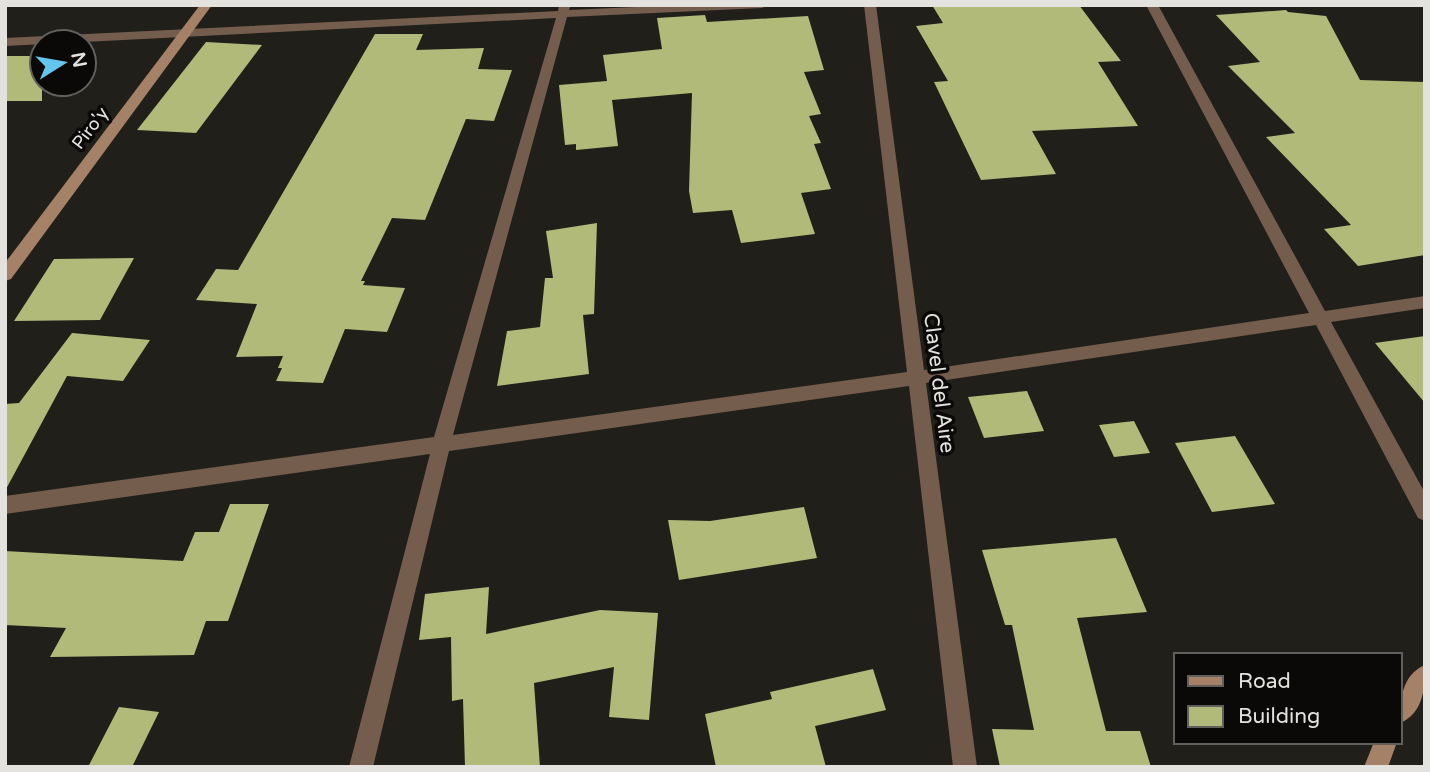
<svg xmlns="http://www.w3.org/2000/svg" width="1430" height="772" viewBox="0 0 1430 772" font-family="'Varela Round',sans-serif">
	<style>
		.building { fill: #b2ba79 }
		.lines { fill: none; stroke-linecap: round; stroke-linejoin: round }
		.street { fill: #745d4d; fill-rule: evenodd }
		.secondary { fill: #a58167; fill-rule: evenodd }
		.labels { text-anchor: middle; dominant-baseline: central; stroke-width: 7; stroke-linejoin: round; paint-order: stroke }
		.far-street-label { font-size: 18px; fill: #e4e2df; stroke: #0a0907 }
		.street-label { font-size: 21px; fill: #e4e2df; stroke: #0a0907 }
	</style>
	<rect width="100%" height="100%" fill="#211f1a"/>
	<g class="building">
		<path d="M932 5H1079L1121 61 1098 62 1138 126 1032 131 1056 174 981 180 934 82 948 81 916 26 943 23Z"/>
		<path d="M1286 10 1288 12 1326 16 1360 80 1425 82V255L1358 266 1324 229 1351 225 1266 137 1295 133 1228 66 1260 62 1216 15Z"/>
		<path d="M705 15 707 22 808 16 824 70 804 72 821 114 809 116 821 143 814 144 831 189 801 193 815 234 741 243 732 210 693 213 689 191 692 93 612 100 618 146 576 150V144L565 145 559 85 607 81 603 55 662 49 657 18Z"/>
		<path d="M375 34H423L416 50 484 48 478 69 512 70 494 121 466 119 425 220 392 218 361 281H365L363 285 405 288 387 332 345 329 323 383 276 381 282 368H278L283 356 236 357 257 304 196 300 216 269 238 270Z"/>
		<path d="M206 42 262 45 196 133 137 130Z"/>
		<rect x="5" y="56" width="37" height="45"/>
		<path d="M597 223 594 314 583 315 589 374 497 386 507 331 540 327 545 278H553L546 231Z"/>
		<path d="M134 258 100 320 14 321 54 259Z"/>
		<path d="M72 333 150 340 123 381 67 376 5 491V404L19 403Z"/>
		<path d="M1425 336V403L1375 343Z"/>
		<path d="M1027 391 1044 431 984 438 968 397Z"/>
		<path d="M1134 421 1150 453 1114 457 1099 425Z"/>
		<path d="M1235 436 1275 504 1212 512 1175 443Z"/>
		<path d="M230 504H269L228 621H206L194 655 50 657 66 628 5 625V551L183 561 195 532H219Z"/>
		<path d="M804 507 817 558 679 580 668 520 710 521Z"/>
		<path d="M1116 538 1147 612 1077 618 1106 731H1140L1151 767H1000L992 729 1034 730 1012 625H1005L982 550Z"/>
		<path d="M489 587 486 634 600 610 658 613 649 720 609 717 614 667 534 683 540 767H465L463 699 452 701 451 637 419 640 425 594Z"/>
		<path d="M873 669 886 710 815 726 826 767H716L705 714 772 699 770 692Z"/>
		<path d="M119 707 159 712 132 767H88Z"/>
	</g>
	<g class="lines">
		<path class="street" d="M559 5H571L569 10 680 5H768L762 8 567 17 453 435 907 372 864 5H876L924 370 1309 313 1146 5H1158L1325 311 1425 296V308L1331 322 1425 493V521L1418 518 1316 325 926 383 977 767H953L909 386 449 451 373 767H349L430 454 5 514V496L434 437 556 18 5 46V38L558 11Z"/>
		<g class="secondary">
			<path d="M200 5H212L11 279 5 281V263Z"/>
			<path d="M1425 665C1425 687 1424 713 1400 723 1400 701 1401 675 1425 665Z"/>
			<path d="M1374 742H1397L1388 767H1364Z"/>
		</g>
	</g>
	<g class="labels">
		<g class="far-street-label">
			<text transform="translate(90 128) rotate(-53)">Piro'y</text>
		</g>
		<g class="street-label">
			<text transform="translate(939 383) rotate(83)">Clavel del Aire</text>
		</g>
	</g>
	<rect width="1430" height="772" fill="none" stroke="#e4e2df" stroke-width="14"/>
	<rect x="1174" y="653" width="228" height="91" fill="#0a0907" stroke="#61605d" stroke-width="2"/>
	<rect x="1188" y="676" width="35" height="10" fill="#a58167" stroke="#61605d" stroke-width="2"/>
	<text x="1238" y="688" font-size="21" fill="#e4e2df">Road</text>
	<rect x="1188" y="706" width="35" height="21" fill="#b2ba79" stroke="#61605d" stroke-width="2"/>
	<text x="1238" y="723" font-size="21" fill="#e4e2df">Building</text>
	<g transform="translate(63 63) rotate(79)"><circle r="33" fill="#0a0907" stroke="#61605d" stroke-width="2"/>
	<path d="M0-5L12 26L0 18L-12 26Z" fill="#64c5ee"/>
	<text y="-10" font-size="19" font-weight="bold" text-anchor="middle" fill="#e4e2df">N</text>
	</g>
</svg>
